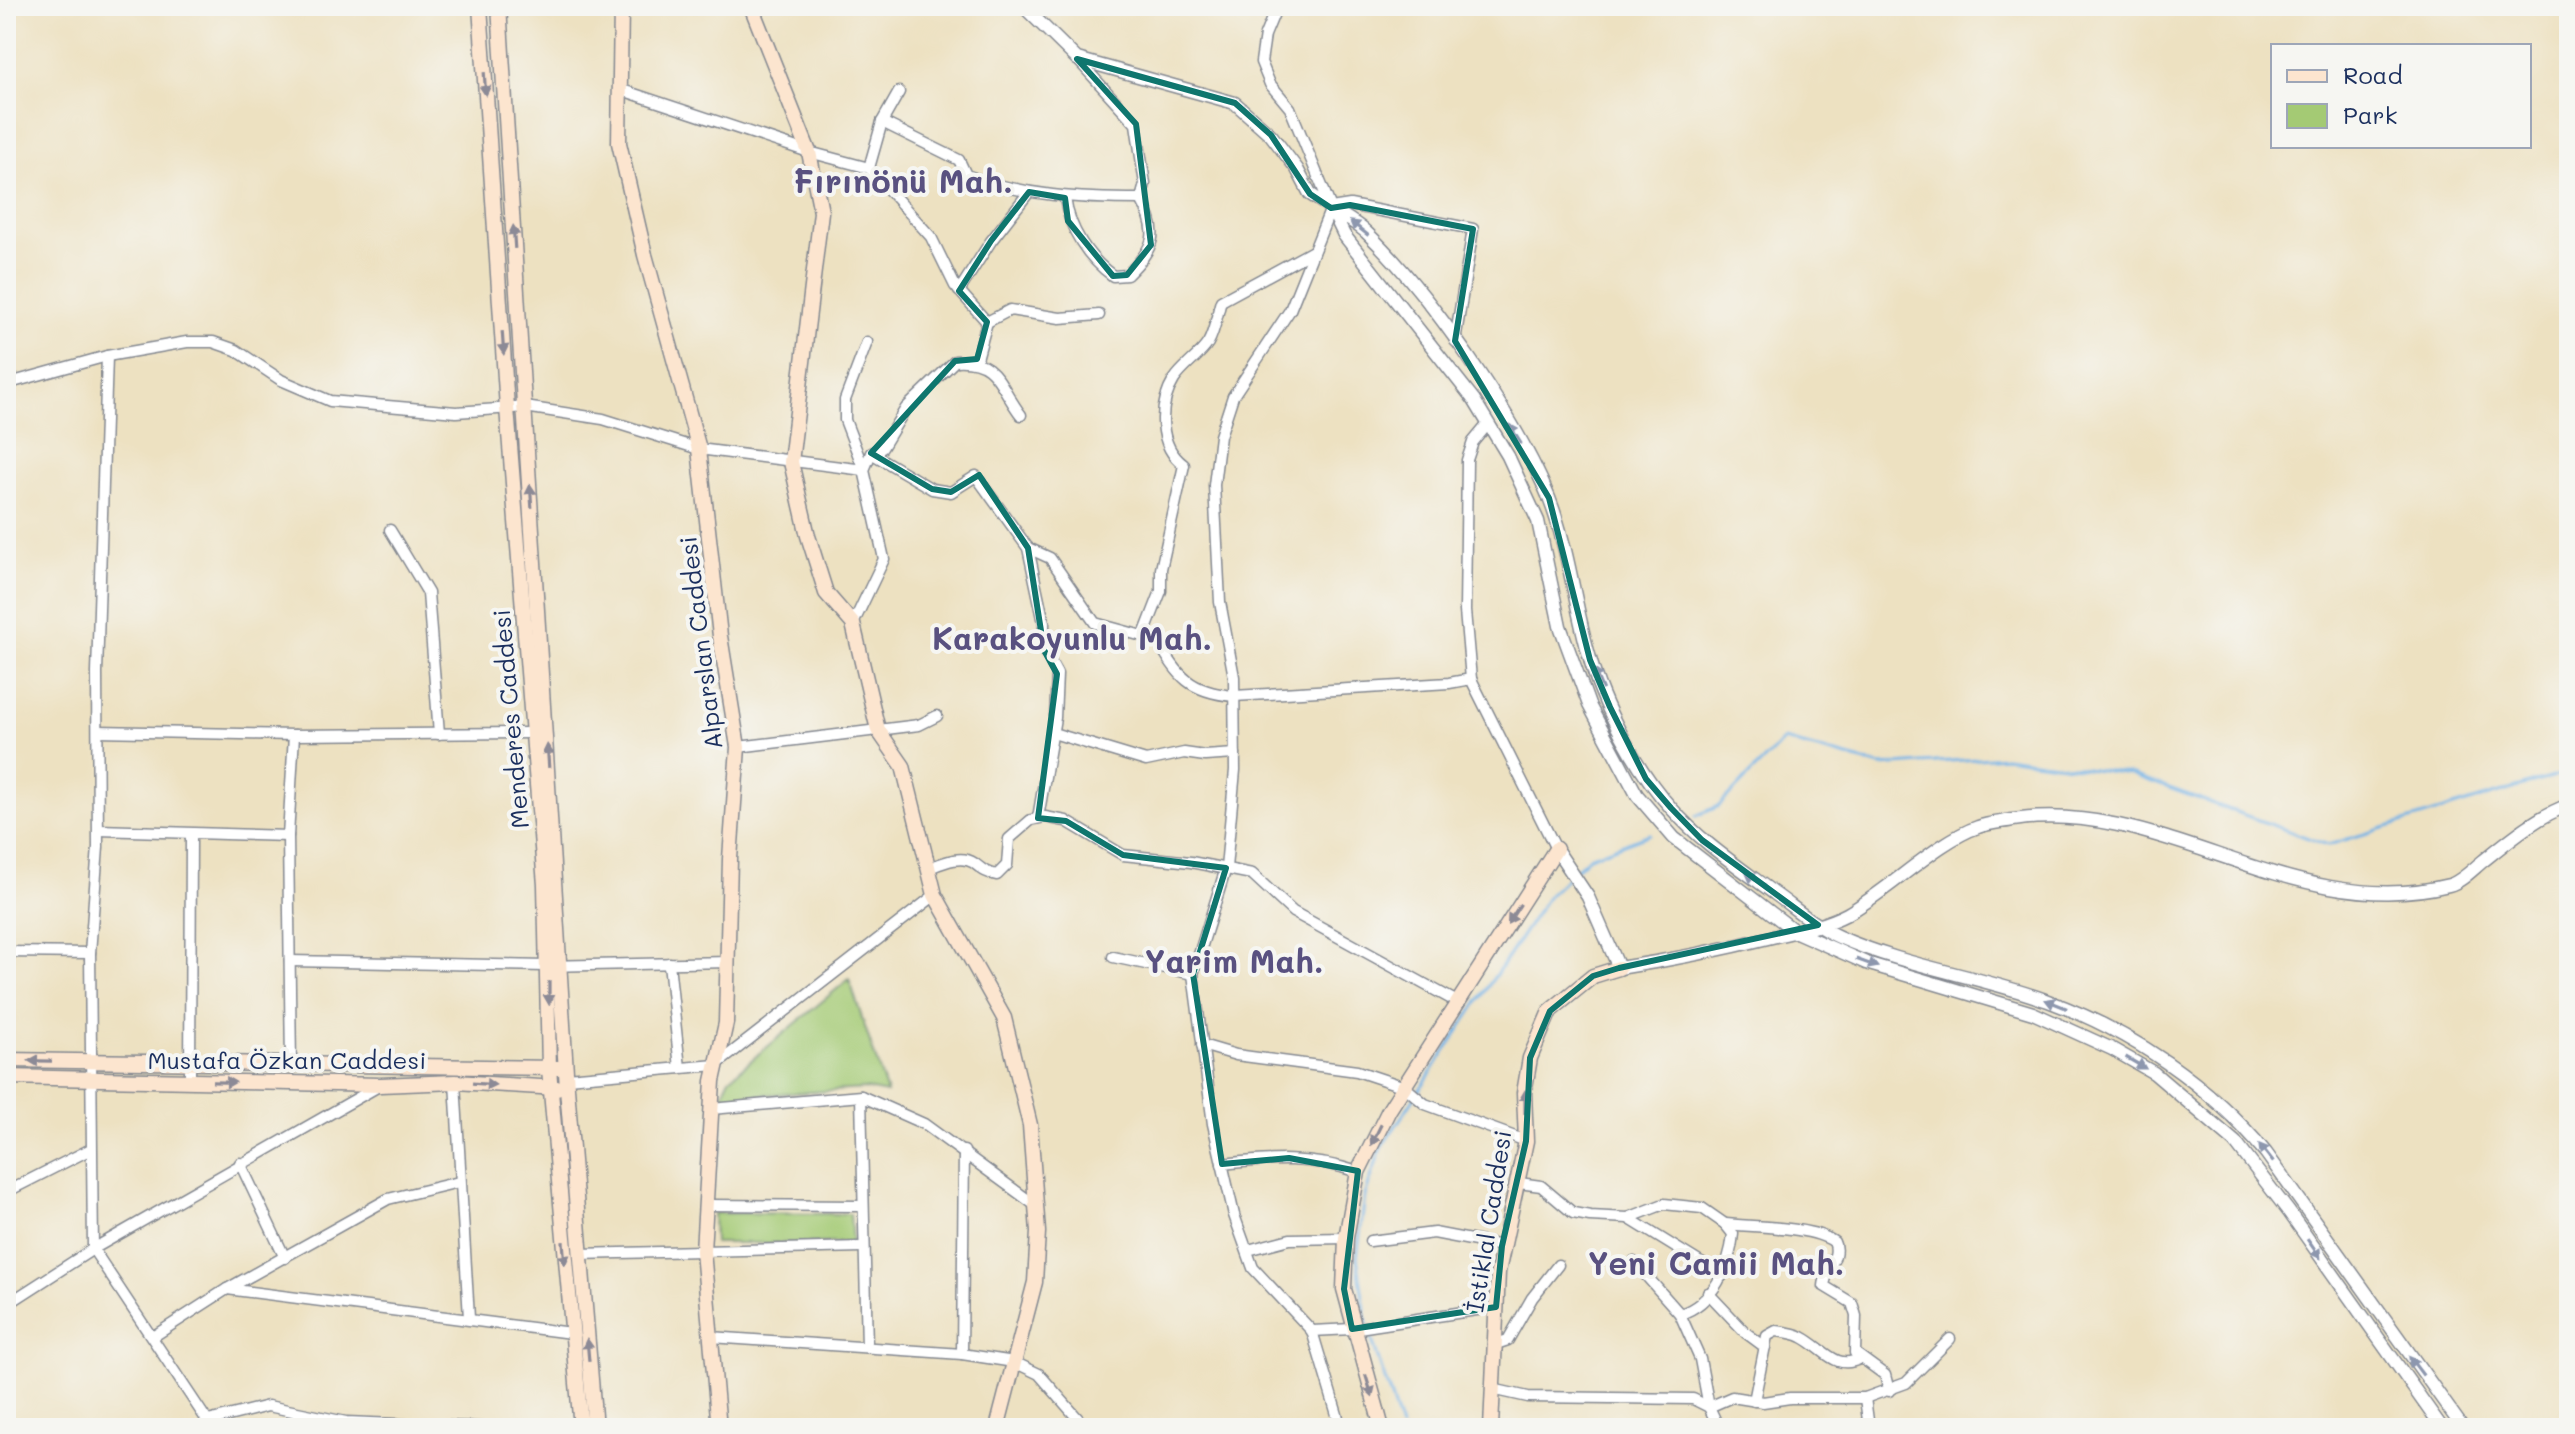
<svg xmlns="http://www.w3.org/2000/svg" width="2575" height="1434" viewBox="0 0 2575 1434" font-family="Mali,sans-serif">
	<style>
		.green { fill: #a4ca74; stroke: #607c69; stroke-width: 2 }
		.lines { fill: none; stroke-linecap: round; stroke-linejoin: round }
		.stream { stroke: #72b2e6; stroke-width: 3 }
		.minor-casing { stroke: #848890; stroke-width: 13 }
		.tertiary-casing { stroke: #848890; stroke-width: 15 }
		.secondary-casing { stroke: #848890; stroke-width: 17 }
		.minor { stroke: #fff; stroke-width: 10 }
		.tertiary { stroke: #fff; stroke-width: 12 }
		.secondary { stroke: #fce5cf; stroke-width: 14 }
		.oneway { fill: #8c8a96 }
		.oneway2 { fill: #8d97ae }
		.marked { fill: none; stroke: #0f766e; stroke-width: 6; stroke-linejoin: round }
		.labels { text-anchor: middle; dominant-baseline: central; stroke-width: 8; stroke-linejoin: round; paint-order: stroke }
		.street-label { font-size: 24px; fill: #1b2f5e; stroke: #f6f6f2 }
		.district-label { font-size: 32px; font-weight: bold; fill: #595180; stroke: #f6f6f2 }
	</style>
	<rect width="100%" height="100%" fill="#f6f6f2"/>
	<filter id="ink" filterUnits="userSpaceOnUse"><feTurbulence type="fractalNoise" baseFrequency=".0125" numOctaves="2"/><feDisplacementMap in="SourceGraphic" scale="16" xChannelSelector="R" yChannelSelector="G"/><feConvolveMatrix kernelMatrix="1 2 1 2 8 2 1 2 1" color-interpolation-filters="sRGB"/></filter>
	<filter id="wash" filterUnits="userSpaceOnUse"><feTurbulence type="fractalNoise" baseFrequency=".006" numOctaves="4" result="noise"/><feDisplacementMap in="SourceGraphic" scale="32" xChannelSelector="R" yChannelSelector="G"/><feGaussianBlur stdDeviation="1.8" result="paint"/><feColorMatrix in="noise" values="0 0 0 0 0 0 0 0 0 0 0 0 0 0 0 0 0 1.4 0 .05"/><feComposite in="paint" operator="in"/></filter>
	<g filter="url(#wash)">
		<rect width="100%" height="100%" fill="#ede1c1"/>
		<g class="green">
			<path d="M849 979 887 1093 866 1089 721 1097 730 1078Z"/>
			<path d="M713 1213 850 1214 852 1243H714Z"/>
		</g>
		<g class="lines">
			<g class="stream">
				<path d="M1696 816 1719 806 1784 740 1881 766 2005 757 2130 774 2328 845 2569 772"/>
				<path d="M1575 870 1589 857 1650 834"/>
				<path d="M1367 1324 1357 1257 1365 1196 1381 1148 1548 896 1570 875"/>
				<path d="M1369 1331 1401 1428"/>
			</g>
		</g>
	</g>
	<g filter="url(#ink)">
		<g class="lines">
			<defs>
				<g id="minor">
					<path d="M1277 6 1265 35 1261 62 1270 84 1290 108 1331 208 1290 310 1233 396 1220 436 1214 485 1220 602 1234 677 1235 770 1226 868 1193 974 1213 1124 1234 1215 1253 1268 1312 1331 1341 1428"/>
					<path d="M622 90 809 152 869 168 931 237 955 286 987 322 977 359"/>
					<path d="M882 122 959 160 966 175C1023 196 1081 199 1141 199L1145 184 1136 124 1077 59"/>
					<path d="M869 168 882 122 899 92"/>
					<path d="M1065 198C1069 229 1088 258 1113 276L1127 275C1154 248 1161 234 1141 199"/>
					<path d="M1331 208 1350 205 1473 229 1455 341"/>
					<path d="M959 291 991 241 1029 192"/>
					<path d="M987 322 1010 310 1060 318 1099 315"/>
					<path d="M107 356 97 673 98 847 90 953 93 1249 212 1428"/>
					<path d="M6 384 107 356 187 342H213L236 350 281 380 330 401 456 412 525 407 603 419 699 449 864 470 871 453 882 448 906 408 955 361C998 358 998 385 1021 415"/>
					<path d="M871 453 932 489 951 492 976 476 1028 548 1044 623V650L1057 674 1055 718 1038 818"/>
					<path d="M390 530 428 593 439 734"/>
					<path d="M1028 548 1050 558 1095 623 1157 640C1179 677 1189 692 1234 696L1449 683 1471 679 1556 849"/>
					<path d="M853 624 884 559 864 470 845 420V400L867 342"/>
					<path d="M1144 635 1161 591V569L1184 465C1158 446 1158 406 1174 380 1183 366 1199 357 1208 343 1215 331 1217 314 1221 301L1313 251"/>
					<path d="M1471 679 1465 611 1467 460 1473 442 1488 424"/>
					<path d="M98 731 294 735 533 733"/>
					<path d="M1053 733 1146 761 1184 753 1205 756 1235 754"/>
					<path d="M738 747 919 725 937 716"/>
					<path d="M99 830 288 836"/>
					<path d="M929 868C942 863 961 854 974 863 983 870 986 873 997 875L1007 865 1009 839 1031 820 1045 817 1066 821 1123 855 1191 862 1252 874 1293 912 1457 1002"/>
					<path d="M6 952 90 953"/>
					<path d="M1113 957 1193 974"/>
					<path d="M290 961 545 966 729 962"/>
					<path d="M669 963 680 1068"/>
					<path d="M1202 1045 1236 1055 1357 1071 1405 1087 1425 1104 1526 1141"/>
					<path d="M291 1066 288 836 294 735"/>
					<path d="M567 1078 716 1065 935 895"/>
					<path d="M190 1081 191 834"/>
					<path d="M455 1082 469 1318"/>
					<path d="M861 1096 867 1347"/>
					<path d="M711 1109 861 1096 924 1124 1035 1205"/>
					<path d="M240 1163 285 1258"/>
					<path d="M1222 1164C1270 1159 1312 1156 1358 1172"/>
					<path d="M1519 1183 1541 1186 1573 1213 1590 1216 1628 1218 1664 1204 1702 1208 1725 1224 1733 1234C1730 1266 1713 1304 1680 1314"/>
					<path d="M6 1192 91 1149"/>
					<path d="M705 1205 862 1206"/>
					<path d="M1628 1218 1722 1276"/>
					<path d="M1725 1224C1753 1227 1813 1226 1834 1242 1841 1256 1825 1271 1824 1286L1852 1303 1856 1316 1855 1353 1885 1375 1889 1391"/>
					<path d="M1370 1241 1434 1233 1502 1246"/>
					<path d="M1248 1250 1290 1239 1346 1238"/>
					<path d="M579 1254 862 1247"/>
					<path d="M1634 1262 1680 1314 1700 1359 1709 1407 1719 1428"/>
					<path d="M227 1289 388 1199 459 1182"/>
					<path d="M1708 1293 1746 1333 1765 1347"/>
					<path d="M6 1305 93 1249 377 1087"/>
					<path d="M1312 1331 1352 1329 1496 1307"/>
					<path d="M154 1336 227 1289 571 1333"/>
					<path d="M711 1337 962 1354 1014 1362 1039 1374 1086 1428"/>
					<path d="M1493 1345 1508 1340 1532 1298 1558 1265"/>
					<path d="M962 1354 964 1151"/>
					<path d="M1492 1389 1528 1397 1693 1399 1709 1407 1732 1397 1763 1402 1790 1398H1865L1906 1383 1950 1339"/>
					<path d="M1865 1398 1869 1428"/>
					<path d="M1754 1401 1767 1336 1776 1331C1784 1332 1795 1333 1802 1337 1824 1348 1835 1372 1861 1358"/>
					<path d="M208 1421 268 1406 346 1422 495 1428"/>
					<path d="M1196 1428H1223"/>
				</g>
				<g id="tertiary">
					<path d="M1023 6 1077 59 1235 103 1271 135 1297 169 1310 194 1331 208"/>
					<path d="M1556 849 1588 897 1619 968C1671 960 1721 950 1772 937 1797 931 1824 926 1847 914 1887 892 1939 840 1978 827 1988 823 2002 822 2013 820 2162 797 2294 924 2449 885 2461 882 2473 869 2483 861 2508 841 2539 815 2569 805"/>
					<path d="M2442 1428 2289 1212 2235 1142 2154 1073 2112 1049 2033 1013 1866 963 1796 932 1674 838 1637 795 1589 705 1560 626 1538 521 1508 456 1474 400 1344 235 1331 208C1343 216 1356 223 1366 232 1428 291 1517 419 1549 498 1569 549 1574 603 1589 655 1602 705 1637 771 1672 809 1702 843 1739 867 1775 894 1796 909 1816 927 1839 937 1906 967 1981 976 2048 1001 2131 1031 2210 1085 2266 1153L2463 1428"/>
				</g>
				<g id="secondary">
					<path d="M480 6 507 408 545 885 549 1069 581 1428"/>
					<path d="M499 6 567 1088 595 1428"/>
					<path d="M621 6 619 143 645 255 699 449 720 636 738 747 730 859 726 1023 713 1081 703 1251 719 1428"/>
					<path d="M751 6 809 152 821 212 791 462 808 536 826 593 853 624 878 730 903 766 935 895 1004 1018 1030 1125 1038 1232 1035 1282 997 1428"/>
					<path d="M6 1060 558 1068"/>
					<path d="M6 1077 380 1085 455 1082 557 1088"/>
					<path d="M1382 1428 1344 1289 1346 1238 1358 1172 1389 1110 1556 849"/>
					<path d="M1491 1428 1498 1272 1526 1141 1524 1093 1530 1058 1550 1011 1593 976 1619 968"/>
				</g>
			</defs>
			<use href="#minor" class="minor-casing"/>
			<use href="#tertiary" class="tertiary-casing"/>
			<use href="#secondary" class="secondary-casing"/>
			<use href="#minor" class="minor"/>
			<use href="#tertiary" class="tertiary"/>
			<use href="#secondary" class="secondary"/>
		</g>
		<defs><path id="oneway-solid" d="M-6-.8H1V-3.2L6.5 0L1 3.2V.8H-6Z" transform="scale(2)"/></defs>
		<g class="oneway">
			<use href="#oneway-solid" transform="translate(485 84) rotate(86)"/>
			<use href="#oneway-solid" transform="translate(514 237) rotate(-94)"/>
			<use href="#oneway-solid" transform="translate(503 343) rotate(86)"/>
			<use href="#oneway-solid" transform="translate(531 496) rotate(-94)"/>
			<use href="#oneway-solid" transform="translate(548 756) rotate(-94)"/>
			<use href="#oneway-solid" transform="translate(1514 914) rotate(123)"/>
			<use href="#oneway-solid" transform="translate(549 993) rotate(90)"/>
			<use href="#oneway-solid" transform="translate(40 1061) rotate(-179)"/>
			<use href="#oneway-solid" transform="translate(224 1082) rotate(1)"/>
			<use href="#oneway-solid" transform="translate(484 1084) rotate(4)"/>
			<use href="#oneway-solid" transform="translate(1525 1102) rotate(-90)"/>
			<use href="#oneway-solid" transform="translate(1376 1135) rotate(116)"/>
			<use href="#oneway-solid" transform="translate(564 1253) rotate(85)"/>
			<use href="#oneway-solid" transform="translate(588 1350) rotate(-95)"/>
			<use href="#oneway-solid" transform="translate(1369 1386) rotate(73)"/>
		</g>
		<g class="oneway2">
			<use href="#oneway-solid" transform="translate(1359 228) rotate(-142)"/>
			<use href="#oneway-solid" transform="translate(1515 434) rotate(-122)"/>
			<use href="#oneway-solid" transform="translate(1598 679) rotate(-113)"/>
			<use href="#oneway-solid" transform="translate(1755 879) rotate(-144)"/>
			<use href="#oneway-solid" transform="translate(1867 963) rotate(20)"/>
			<use href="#oneway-solid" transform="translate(2056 1004) rotate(-158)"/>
			<use href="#oneway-solid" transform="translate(2136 1063) rotate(30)"/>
			<use href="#oneway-solid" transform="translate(2266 1153) rotate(-128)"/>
			<use href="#oneway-solid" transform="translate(2314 1249) rotate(55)"/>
			<use href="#oneway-solid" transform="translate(2416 1366) rotate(-127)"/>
		</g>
	</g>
	<path class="marked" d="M1077 59 1235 103 1271 135 1310 194 1331 208 1350 205 1473 229 1455 341 1549 498 1590 660 1610 707 1646 779 1671 808 1702 840 1818 925 1619 968 1593 976 1550 1011 1530 1058 1526 1141 1502 1246 1496 1307 1352 1329 1344 1289 1358 1171 1289 1158 1222 1164 1193 974 1226 868 1123 855 1066 821 1038 818 1057 674 1044 650 1028 548 979 475 951 492 932 489 871 453 955 361 977 359 987 322 959 291 991 241 1029 192 1065 198 1068 221 1113 276 1127 275 1151 245 1136 124Z"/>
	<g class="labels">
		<g class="street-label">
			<text transform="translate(700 643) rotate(-97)">Alparslan Caddesi</text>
			<text transform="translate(510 719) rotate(-95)">Menderes Caddesi</text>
			<text x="287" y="1059">Mustafa Özkan Caddesi</text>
			<text transform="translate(1488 1221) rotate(-81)">İstiklal Caddesi</text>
		</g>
		<g class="district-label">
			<text x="903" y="180">Fırınönü Mah.</text>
			<text x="1072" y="637">Karakoyunlu Mah.</text>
			<text x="1234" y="960">Yarim Mah.</text>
			<text x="1716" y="1262">Yeni Camii Mah.</text>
		</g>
	</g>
	<rect width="2575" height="1434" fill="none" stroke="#f6f6f2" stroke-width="32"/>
	<rect x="2271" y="44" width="260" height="104" fill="#f6f6f2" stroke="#9ea6b7" stroke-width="2"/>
	<rect x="2287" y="70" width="40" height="12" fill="#fce5cf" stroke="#9ea6b7" stroke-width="2"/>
	<text x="2343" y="84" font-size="24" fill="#1b2f5e">Road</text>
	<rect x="2287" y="104" width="40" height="24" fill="#a4ca74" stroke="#9ea6b7" stroke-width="2"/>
	<text x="2343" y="124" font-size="24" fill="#1b2f5e">Park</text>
</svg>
